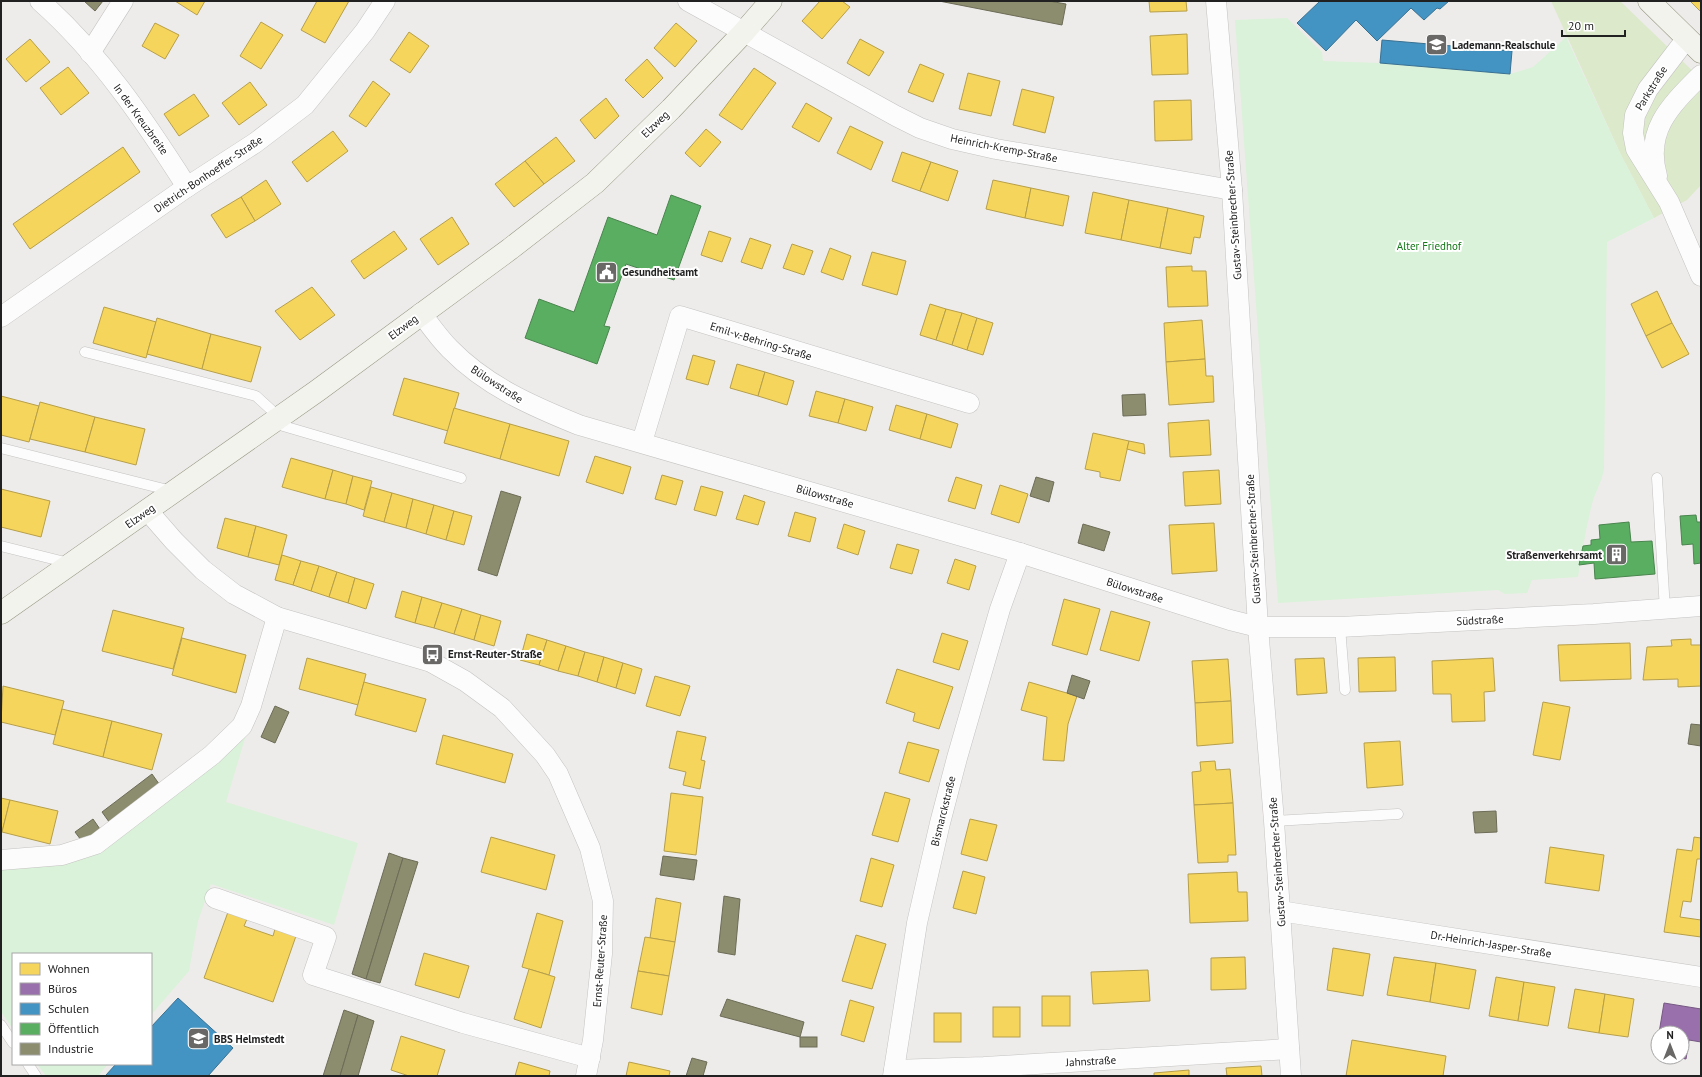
<svg xmlns="http://www.w3.org/2000/svg" width="1702" height="1077" viewBox="0 0 1702 1077" font-family="'PT Sans',sans-serif">
	<style>
		.grass { fill: #dce9cb }
		.park { fill: #daf2d9 }
		.homes { fill: #f6d55c; stroke: #b69f4a }
		.offices { fill: #9970ab; stroke: #755882 }
		.schools { fill: #4393c3; stroke: #397192 }
		.public { fill: #5aae61; stroke: #49844e }
		.industry { fill: #8c8c6e; stroke: #6c6c57 }
		.lines { fill: none; stroke-linecap: round; stroke-linejoin: round }
		.lane-casing { stroke: #c4c3c2; stroke-width: 11 }
		.street-casing { stroke: #c4c3c2; stroke-width: 21 }
		.secondary-casing { stroke: #969783; stroke-width: 23 }
		.lane { stroke: #fcfcfc; stroke-width: 10 }
		.street { stroke: #fcfcfc; stroke-width: 20 }
		.secondary { stroke: #f3f3ed; stroke-width: 22 }
		.labels { text-anchor: middle; dominant-baseline: central; stroke-width: 4; stroke-linejoin: round; paint-order: stroke }
		.poi-label { font-size: 11px; font-weight: bold; fill: #212121; stroke: #fff; text-anchor: start }
		.street-label { font-size: 11px; fill: #212121; stroke: #fff }
		.park-label { font-size: 11px; fill: #147919; stroke: #fff }
	</style>
	<rect width="100%" height="100%" fill="#eeecea"/>
	<path class="grass" d="M1551 1H1620L1701 79V185L1687 200 1654 218 1620 153Z"/>
	<g class="park">
		<path d="M1287 18 1322 52 1323 61 1380 63 1510 74 1533 67 1566 37 1620 153 1654 218 1607 242 1604 469C1602 482 1595 492 1592 504 1586 528 1582 552 1578 577L1532 580 1527 593 1505 594 1498 590 1278 603 1235 20Z"/>
		<path d="M246 735 226 802 358 843 334 925 211 884 198 921 189 971 151 1015V954H13V1029L1 1012V865L69 858Z"/>
		<path d="M37 1064H108L98 1076H46Z"/>
	</g>
	<g class="homes">
		<path d="M175 1H205L197 15Z"/>
		<path d="M317 1H349L325 43 301 30Z"/>
		<path d="M820 1H842L850 7 822 39 802 21Z"/>
		<path d="M1149 1H1186L1187 11 1150 12Z"/>
		<path d="M1690 1H1701V12Z"/>
		<path d="M261 22 283 35 261 69 240 56Z"/>
		<path d="M155 23 179 35 165 59 142 46Z"/>
		<path d="M676 23 697 41 675 67 654 48Z"/>
		<path d="M409 32 429 46 410 73 390 60Z"/>
		<path d="M1187 34 1188 74 1152 75 1150 36Z"/>
		<path d="M30 39 50 62 26 82 6 59Z"/>
		<path d="M860 39 884 52 869 76 847 63Z"/>
		<path d="M647 59 663 78 643 98 625 80Z"/>
		<path d="M920 64 944 74 933 102 908 92Z"/>
		<path d="M68 67 89 93 61 115 40 88Z"/>
		<path d="M754 68 776 83 742 130 719 115Z"/>
		<path d="M968 73 1000 81 991 116 959 109Z"/>
		<path d="M373 81 390 94 366 127 349 116Z"/>
		<path d="M250 82 267 105 239 125 222 103Z"/>
		<path d="M1022 89 1054 97 1045 133 1013 125Z"/>
		<path d="M194 94 209 116 179 136 164 114Z"/>
		<path d="M606 98 619 116 595 139 580 120Z"/>
		<path d="M1191 100 1192 140 1155 141 1154 101Z"/>
		<path d="M806 103 832 118 819 142 792 127Z"/>
		<path d="M850 126 883 142 871 170 837 153Z"/>
		<path d="M706 129 721 142 700 167 685 153Z"/>
		<path d="M333 131 348 151 307 182 292 162Z"/>
		<path d="M556 137 575 161 544 184 525 161Z"/>
		<path d="M123 147 140 172 30 249 13 224Z"/>
		<path d="M902 152 931 162 920 191 892 181Z"/>
		<path d="M525 161 544 184 514 207 495 184Z"/>
		<path d="M931 162 958 171 948 201 920 191Z"/>
		<path d="M266 180 281 204 255 221 241 197Z"/>
		<path d="M993 180 1031 188 1025 218 986 209Z"/>
		<path d="M1031 188 1069 196 1063 226 1025 218Z"/>
		<path d="M1093 192 1129 200 1121 240 1085 233Z"/>
		<path d="M241 197 255 221 226 238 211 215Z"/>
		<path d="M1129 200 1168 208 1160 248 1121 240Z"/>
		<path d="M1168 208 1204 216 1200 238 1194 237 1191 254 1160 248Z"/>
		<path d="M452 217 469 244 438 265 420 239Z"/>
		<path d="M394 231 407 249 364 279 351 261Z"/>
		<path d="M709 231 731 238 722 262 701 255Z"/>
		<path d="M750 238 771 245 762 269 741 262Z"/>
		<path d="M792 244 813 251 804 275 783 268Z"/>
		<path d="M830 248 851 256 843 280 821 272Z"/>
		<path d="M872 252 906 261 897 295 862 285Z"/>
		<path d="M1192 266V271H1206L1208 306 1168 307 1166 267Z"/>
		<path d="M312 287 335 315 300 340 275 311Z"/>
		<path d="M1657 291 1672 323 1646 336 1631 304Z"/>
		<path d="M930 304 946 309 936 340 920 335Z"/>
		<path d="M104 307 156 322 146 358 93 343Z"/>
		<path d="M946 309 962 313 952 345 936 340Z"/>
		<path d="M962 313 977 318 967 350 952 345Z"/>
		<path d="M157 318 211 334 202 369 147 354Z"/>
		<path d="M977 318 993 323 983 355 967 350Z"/>
		<path d="M1202 320 1205 359 1166 362 1164 323Z"/>
		<path d="M1672 323 1689 354 1662 368 1646 336Z"/>
		<path d="M211 334 261 347 251 382 202 369Z"/>
		<path d="M693 355 715 361 708 385 686 379Z"/>
		<path d="M1205 359 1206 376H1213L1214 402 1169 405 1166 362Z"/>
		<path d="M737 364 765 372 758 396 730 388Z"/>
		<path d="M765 372 794 381 787 405 758 396Z"/>
		<path d="M404 378 459 393 448 431 393 415Z"/>
		<path d="M816 391 845 399 838 423 809 416Z"/>
		<path d="M1 396 39 406 29 442 1 435Z"/>
		<path d="M845 399 873 407 866 431 838 423Z"/>
		<path d="M40 402 95 417 85 452 30 439Z"/>
		<path d="M896 405 927 414 920 439 889 430Z"/>
		<path d="M454 408 510 424 500 459 444 443Z"/>
		<path d="M927 414 958 424 951 448 920 439Z"/>
		<path d="M95 417 145 429 136 465 85 452Z"/>
		<path d="M1209 420 1211 455 1170 457 1168 423Z"/>
		<path d="M510 424 569 441 559 476 500 459Z"/>
		<path d="M1093 433 1129 441 1120 481 1100 477V472L1085 469Z"/>
		<path d="M1129 441 1144 444 1145 454 1127 449Z"/>
		<path d="M595 456 631 467 623 494 586 482Z"/>
		<path d="M291 458 333 470 325 499 282 487Z"/>
		<path d="M333 470 353 476 346 504 325 499Z"/>
		<path d="M1219 470 1221 504 1185 506 1183 472Z"/>
		<path d="M662 475 683 481 676 505 655 499Z"/>
		<path d="M353 476 372 481 364 510 346 504Z"/>
		<path d="M956 477 982 485 975 509 948 501Z"/>
		<path d="M1000 485 1028 494 1019 523 991 514Z"/>
		<path d="M701 486 723 492 716 516 694 510Z"/>
		<path d="M371 487 392 493 384 522 363 516Z"/>
		<path d="M1 489 50 501 41 537 1 527Z"/>
		<path d="M392 493 413 499 406 528 384 522Z"/>
		<path d="M744 495 765 502 758 525 736 519Z"/>
		<path d="M413 499 434 505 426 534 406 528Z"/>
		<path d="M434 505 454 511 446 540 426 534Z"/>
		<path d="M454 511 472 516 464 545 446 540Z"/>
		<path d="M795 512 816 518 810 542 788 536Z"/>
		<path d="M225 518 256 526 248 557 217 548Z"/>
		<path d="M1214 523 1217 571 1172 574 1169 525Z"/>
		<path d="M844 524 865 531 858 555 837 548Z"/>
		<path d="M256 526 287 535 279 565 248 557Z"/>
		<path d="M897 544 919 550 912 574 890 568Z"/>
		<path d="M282 555 301 561 293 585 275 580Z"/>
		<path d="M955 559 976 566 969 590 947 583Z"/>
		<path d="M301 561 319 566 311 591 293 585Z"/>
		<path d="M319 566 337 572 329 597 311 591Z"/>
		<path d="M337 572 355 578 348 603 329 597Z"/>
		<path d="M355 578 374 584 366 609 348 603Z"/>
		<path d="M402 591 422 597 415 623 395 617Z"/>
		<path d="M422 597 442 603 434 628 415 623Z"/>
		<path d="M1064 599 1100 609 1087 655 1052 645Z"/>
		<path d="M442 603 462 609 454 634 434 628Z"/>
		<path d="M462 609 481 615 474 640 454 634Z"/>
		<path d="M113 610 184 628 173 669 102 651Z"/>
		<path d="M1111 611 1150 622 1139 661 1100 650Z"/>
		<path d="M481 615 501 621 494 646 474 640Z"/>
		<path d="M942 633 968 641 959 670 933 662Z"/>
		<path d="M527 634 547 640 539 665 520 660Z"/>
		<path d="M182 638 246 655 236 693 172 675Z"/>
		<path d="M1691 639V645H1701V686L1678 687V679L1643 680 1647 647 1672 646 1671 640Z"/>
		<path d="M547 640 566 646 558 671 539 665Z"/>
		<path d="M1630 643 1631 679 1560 681 1558 645Z"/>
		<path d="M566 646 585 652 578 676 558 671Z"/>
		<path d="M585 652 604 657 597 682 578 676Z"/>
		<path d="M604 657 623 663 616 688 597 682Z"/>
		<path d="M1395 657 1396 691 1359 692 1358 658Z"/>
		<path d="M307 658 366 674 358 705 299 689Z"/>
		<path d="M1324 658 1327 693 1297 695 1295 659Z"/>
		<path d="M1493 658 1495 691 1484 692 1485 721 1452 722 1451 694H1433L1432 661Z"/>
		<path d="M1228 659 1231 701 1195 703 1192 661Z"/>
		<path d="M623 663 642 669 635 694 616 688Z"/>
		<path d="M897 669 953 687 939 729 913 721 915 713 886 703Z"/>
		<path d="M655 676 690 686 680 716 646 706Z"/>
		<path d="M364 682 426 699 416 732 355 715Z"/>
		<path d="M1029 682 1077 696 1068 724 1064 761 1043 760 1047 717 1021 710Z"/>
		<path d="M3 686 64 701 55 735 1 722Z"/>
		<path d="M1231 701 1233 743 1197 746 1195 703Z"/>
		<path d="M1543 702 1570 707 1560 760 1533 755Z"/>
		<path d="M62 709 112 721 103 757 53 744Z"/>
		<path d="M112 721 162 734 152 770 103 757Z"/>
		<path d="M677 731 706 737 701 760 705 761 700 789 683 785 686 772 669 768Z"/>
		<path d="M443 735 513 754 505 783 436 764Z"/>
		<path d="M1400 741 1403 785 1367 788 1364 743Z"/>
		<path d="M908 742 939 750 929 782 899 773Z"/>
		<path d="M1215 761 1216 770 1230 769 1233 803 1194 805 1192 772 1201 771 1200 762Z"/>
		<path d="M885 792 910 799 898 842 872 835Z"/>
		<path d="M671 793 703 797 696 855 664 851Z"/>
		<path d="M1 798 10 800 2 832H1Z"/>
		<path d="M10 800 58 811 50 844 2 832Z"/>
		<path d="M1233 803 1236 855H1228V862L1198 863 1194 805Z"/>
		<path d="M970 819 997 825 987 861 961 854Z"/>
		<path d="M491 837 555 855 546 890 481 872Z"/>
		<path d="M1694 837 1701 838V859H1697L1691 902 1683 901 1680 917 1701 920V937L1664 932 1677 849 1692 851Z"/>
		<path d="M1550 847 1604 855 1599 891 1545 883Z"/>
		<path d="M871 858 894 865 882 907 860 901Z"/>
		<path d="M963 871 985 877 976 914 953 908Z"/>
		<path d="M1237 872 1238 892H1247L1248 921 1190 923 1188 874Z"/>
		<path d="M656 898 681 903 675 942 650 938Z"/>
		<path d="M228 912 247 919 244 926 273 936 275 929 296 936 273 1002 204 978Z"/>
		<path d="M537 913 563 921 549 975 522 967Z"/>
		<path d="M856 935 886 944 872 989 842 981Z"/>
		<path d="M645 937 675 942 669 976 638 971Z"/>
		<path d="M1333 948 1370 954 1363 996 1327 990Z"/>
		<path d="M424 953 469 966 459 998 415 985Z"/>
		<path d="M1245 957 1246 989 1211 990V958Z"/>
		<path d="M1394 957 1436 963 1430 1002 1387 995Z"/>
		<path d="M1436 963 1476 970 1469 1009 1430 1002Z"/>
		<path d="M529 969 555 977 541 1028 514 1019Z"/>
		<path d="M1148 970 1150 1001 1093 1004 1091 972Z"/>
		<path d="M638 971 669 976 662 1015 631 1008Z"/>
		<path d="M1496 977 1524 982 1518 1021 1489 1016Z"/>
		<path d="M1524 982 1555 987 1548 1026 1518 1021Z"/>
		<path d="M1575 989 1605 994 1599 1033 1568 1028Z"/>
		<path d="M1605 994 1634 999 1628 1037 1599 1033Z"/>
		<rect x="1042" y="996" width="28" height="30"/>
		<path d="M850 1000 874 1007 864 1042 841 1035Z"/>
		<rect x="993" y="1007" width="27" height="30"/>
		<rect x="934" y="1013" width="27" height="29"/>
		<path d="M401 1036 445 1050 437 1076H409L391 1070Z"/>
		<path d="M1352 1040 1446 1056 1443 1076H1346Z"/>
		<path d="M519 1062 550 1071 549 1076H515Z"/>
		<path d="M629 1062 670 1071 669 1076H626Z"/>
		<path d="M1261 1066 1262 1076H1227L1226 1068Z"/>
		<path d="M1189 1070V1076H1154V1073Z"/>
	</g>
	<path class="offices" d="M1664 1003 1701 1009V1042L1689 1040 1686 1059 1675 1057H1682V1033H1659Z"/>
	<g class="schools">
		<path d="M1320 1H1449L1440 9 1437 8 1424 20 1411 8 1377 41 1356 20 1326 51 1297 23Z"/>
		<path d="M1382 40 1512 51 1510 74 1380 63Z"/>
		<path d="M178 998 233 1048 208 1076H107L106 1075 116 1064H151V1027Z"/>
	</g>
	<g class="public">
		<path d="M671 195 701 206 674 280 626 264 604 326 610 327 597 364 525 338 539 299 574 312 608 217 657 235Z"/>
		<path d="M1696 515 1697 522H1701V563L1694 564 1693 544 1682 545 1680 516Z"/>
		<path d="M1629 522 1631 542 1652 541 1655 574 1595 579 1594 563 1579 565 1583 546 1591 545V540L1600 539 1599 525Z"/>
	</g>
	<g class="industry">
		<path d="M84 1H103L95 11Z"/>
		<path d="M939 1H1049L1066 4 1062 25Z"/>
		<path d="M1145 394 1146 415 1123 416 1122 395Z"/>
		<path d="M1036 477 1054 482 1049 502 1030 496Z"/>
		<path d="M501 491 521 497 497 576 478 570Z"/>
		<path d="M1083 524 1110 532 1104 551 1078 543Z"/>
		<path d="M1072 675 1090 681 1084 699 1067 693Z"/>
		<path d="M275 706 289 712 275 743 261 737Z"/>
		<path d="M1691 724 1701 725V746L1688 744Z"/>
		<path d="M152 774 162 788 112 826 102 812Z"/>
		<path d="M1496 811 1497 832 1475 833 1473 812Z"/>
		<path d="M93 819 102 832 84 844 75 832Z"/>
		<path d="M389 853 403 858 366 979 352 974Z"/>
		<path d="M663 856 697 860 694 880 660 875Z"/>
		<path d="M403 858 418 862 380 983 366 979Z"/>
		<path d="M724 896 740 899 735 955 718 952Z"/>
		<path d="M727 999 804 1022 800 1037 720 1016Z"/>
		<path d="M344 1010 358 1015 340 1076H323Z"/>
		<path d="M358 1015 374 1021 358 1076H340Z"/>
		<rect x="800" y="1037" width="17" height="10"/>
		<path d="M692 1058 707 1062 703 1076H686Z"/>
	</g>
	<g class="lines">
		<defs>
			<g id="lane">
				<path d="M85 352 256 396 279 417"/>
				<path d="M273 423 461 478"/>
				<path d="M1 448 172 491"/>
				<path d="M1657 478 1665 610"/>
				<path d="M1 546 69 563"/>
				<path d="M1340 627 1345 690"/>
				<path d="M1274 821 1398 814"/>
				<path d="M1 1025 13 1043"/>
				<path d="M28 1064 36 1076"/>
			</g>
			<g id="street">
				<path d="M40 1C100 54 145 121 187 187"/>
				<path d="M688 1 896 116 920 128 952 139 996 149 1232 190"/>
				<path d="M1216 1 1232 190 1258 627 1274 821 1291 1076"/>
				<path d="M1687 38 1648 89 1635 115 1633 133 1636 149 1669 202 1701 276"/>
				<path d="M90 53 123 1"/>
				<path d="M1657 176C1644 130 1671 105 1701 75"/>
				<path d="M421 313C430 325 439 338 450 349 486 386 532 406 579 425L1020 553 1230 620 1258 627H1340L1594 614 1701 606"/>
				<path d="M1 317 187 187 255 143 305 105 365 31 385 1"/>
				<path d="M642 442 680 316 969 403"/>
				<path d="M147 510 174 541 203 570 234 594 277 617 431 662 465 681 502 708 545 755 558 774 590 848 603 901 602 954 593 1040 586 1076"/>
				<path d="M1 860 62 855 96 844 212 755 242 726 251 706 277 617"/>
				<path d="M215 898 326 937 313 975 463 1023 590 1058"/>
				<path d="M1280 911 1701 977"/>
				<path d="M894 1070 984 1067 1289 1049"/>
				<path d="M893 1076 917 923 940 823 957 758 1000 609 1020 553"/>
			</g>
			<g id="secondary">
				<path d="M1649 1 1701 52"/>
				<path d="M1 613 317 391 510 249 595 183 671 109 744 32 771 1"/>
			</g>
		</defs>
		<use href="#lane" class="lane-casing"/>
		<use href="#street" class="street-casing"/>
		<use href="#secondary" class="secondary-casing"/>
		<use href="#lane" class="lane"/>
		<use href="#street" class="street"/>
		<use href="#secondary" class="secondary"/>
	</g>
	<defs>
		<symbol id="school-square" viewBox="-11 -11 22 22"><rect x="-9" y="-9" width="18" height="18" rx="4" fill="#696867" stroke="#fff"/><path d="M0-5L7-2L0 1L-7-2ZM-4 1L0 2.5L4 1V4Q0 6-4 4Z" fill="#fff"/></symbol>
		<symbol id="civic-square" viewBox="-11 -11 22 22"><rect x="-9" y="-9" width="18" height="18" rx="4" fill="#696867" stroke="#fff"/><path d="M-.6-6.5H3V-4.5H.6V-3L4-1V1h2V6H-6V1h2V-1L-.6-3ZM-1.2 2.5V6h2.4V2.5Z" fill="#fff"/></symbol>
		<symbol id="building-square" viewBox="-11 -11 22 22"><rect x="-9" y="-9" width="18" height="18" rx="4" fill="#696867" stroke="#fff"/><path d="M-4-6H4V6H1V3H-1V6H-4ZM-2.5-4.3h1.7v1.8h-1.7ZM.8-4.3h1.7v1.8H.8ZM-2.5-1h1.7V.8h-1.7ZM.8-1h1.7V.8H.8Z" fill="#fff"/></symbol>
		<symbol id="bus-square" viewBox="-11 -11 22 22"><rect x="-9" y="-9" width="18" height="18" rx="4" fill="#696867" stroke="#fff"/><path d="M-5-6H5V4H4V6H2V4H-2V6H-4V4H-5ZM-3.5-4V0h7V-4ZM-3.5 1.2v1.5H-2V1.2ZM2 1.2v1.5H3.5V1.2Z" fill="#fff"/></symbol>
	</defs>
	<g fill-rule="evenodd">
		<use href="#school-square" x="1424" y="32" width="25" height="25"/>
		<use href="#civic-square" x="594" y="260" width="25" height="25"/>
		<use href="#building-square" x="1604" y="542" width="25" height="25"/>
		<use href="#bus-square" x="420" y="642" width="25" height="25"/>
		<use href="#school-square" x="186" y="1026" width="25" height="25"/>
	</g>
	<g class="labels">
		<g class="poi-label">
			<text x="1452" y="45">Lademann-Realschule</text>
			<text x="622" y="272">Gesundheitsamt</text>
			<text x="1602" y="555" text-anchor="end">Straßenverkehrsamt</text>
			<text x="448" y="654">Ernst-Reuter-Straße</text>
			<text x="214" y="1039">BBS Helmstedt</text>
		</g>
		<g class="street-label">
			<text transform="translate(1651 88) rotate(-58)">Parkstraße</text>
			<text transform="translate(141 119) rotate(54)">In der Kreuzbreite</text>
			<text transform="translate(655 124) rotate(-44)">Elzweg</text>
			<text transform="translate(1004 148) rotate(11)">Heinrich-Kremp-Straße</text>
			<text transform="translate(208 174) rotate(-34)">Dietrich-Bonhoeffer-Straße</text>
			<text transform="translate(1233 215) rotate(-94)">Gustav-Steinbrecher-Straße</text>
			<text transform="translate(403 327) rotate(-37)">Elzweg</text>
			<text transform="translate(761 341) rotate(17)">Emil-v.-Behring-Straße</text>
			<text transform="translate(497 384) rotate(33)">Bülowstraße</text>
			<text transform="translate(825 496) rotate(16)">Bülowstraße</text>
			<text transform="translate(140 516) rotate(-35)">Elzweg</text>
			<text transform="translate(1253 539) rotate(-93)">Gustav-Steinbrecher-Straße</text>
			<text transform="translate(1135 590) rotate(18)">Bülowstraße</text>
			<text transform="translate(1480 620) rotate(-3)">Südstraße</text>
			<text transform="translate(943 811) rotate(-76)">Bismarckstraße</text>
			<text transform="translate(1277 862) rotate(-94)">Gustav-Steinbrecher-Straße</text>
			<text transform="translate(1491 944) rotate(9)">Dr.-Heinrich-Jasper-Straße</text>
			<text transform="translate(600 961) rotate(-86)">Ernst-Reuter-Straße</text>
			<text transform="translate(1091 1061) rotate(-3)">Jahnstraße</text>
		</g>
		<g class="park-label">
			<text x="1429" y="246">Alter Friedhof</text>
		</g>
	</g>
	<rect width="1702" height="1077" fill="none" stroke="#212121" stroke-width="4"/>
	<rect x="12" y="953" width="140" height="112" fill="#ffffff" stroke="#a6a6a6"/>
	<rect x="20" y="963" width="20" height="12" fill="#f6d55c" stroke="#a6a6a6"/>
	<text x="48" y="973" font-size="12" fill="#212121">Wohnen</text>
	<rect x="20" y="983" width="20" height="12" fill="#9970ab" stroke="#a6a6a6"/>
	<text x="48" y="993" font-size="12" fill="#212121">Büros</text>
	<rect x="20" y="1003" width="20" height="12" fill="#4393c3" stroke="#a6a6a6"/>
	<text x="48" y="1013" font-size="12" fill="#212121">Schulen</text>
	<rect x="20" y="1023" width="20" height="12" fill="#5aae61" stroke="#a6a6a6"/>
	<text x="48" y="1033" font-size="12" fill="#212121">Öffentlich</text>
	<rect x="20" y="1043" width="20" height="12" fill="#8c8c6e" stroke="#a6a6a6"/>
	<text x="48" y="1053" font-size="12" fill="#212121">Industrie</text>
	<g transform="translate(1670 1045)"><circle r="19" fill="#ffffff" stroke="#a6a6a6"/>
	<path d="M0-3L7 15L0 10L-7 15Z" fill="#696867"/>
	<text y="-6" font-size="11" font-weight="bold" text-anchor="middle" fill="#212121">N</text>
	</g>
	<path d="M1562 30v6h63v-6" fill="none" stroke="#212121" stroke-width="2"/>
	<text x="1568" y="30" font-size="12" fill="#212121" stroke="#ffffff" stroke-width="3" paint-order="stroke">20 m</text>
</svg>
